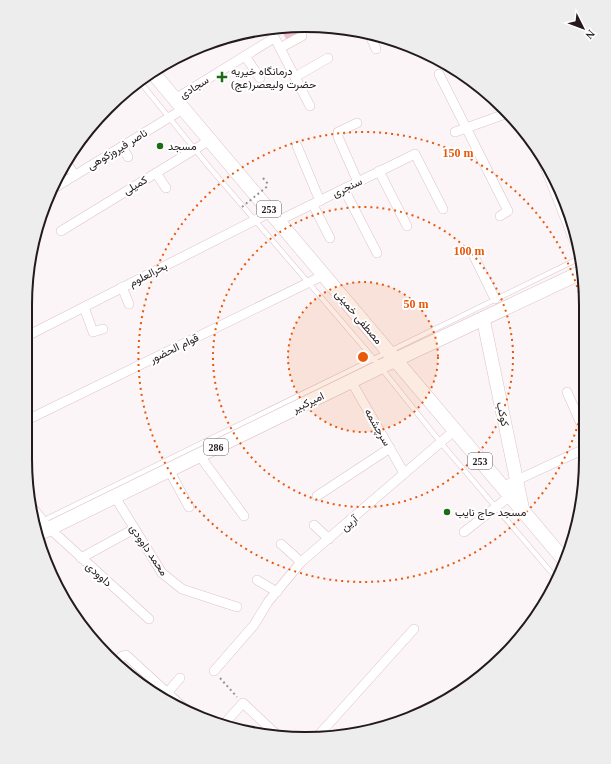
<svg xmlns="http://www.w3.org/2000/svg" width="611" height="764" viewBox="0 0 611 764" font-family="'Times New Roman',Vazirmatn,serif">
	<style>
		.park { fill: url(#park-crowns) }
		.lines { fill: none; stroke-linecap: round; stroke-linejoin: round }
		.lane-casing { stroke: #dec2c8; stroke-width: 5.5 }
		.street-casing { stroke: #dec2c8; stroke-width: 10 }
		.secondary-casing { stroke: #dec2c8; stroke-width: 14 }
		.primary-casing { stroke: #dec2c8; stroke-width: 15 }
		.path { stroke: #999193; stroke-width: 2; stroke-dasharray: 2 3; stroke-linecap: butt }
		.lane { stroke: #fff; stroke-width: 4.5 }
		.street { stroke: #fff; stroke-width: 9 }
		.secondary { stroke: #fff; stroke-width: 13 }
		.primary { stroke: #fff; stroke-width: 14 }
		.path-bridge { stroke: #999193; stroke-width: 2; stroke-dasharray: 2 3; stroke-linecap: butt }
		.ring { fill: none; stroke: #e8590c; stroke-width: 2; stroke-dasharray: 2 4 }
		.poi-dot { fill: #1a6d15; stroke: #fff; stroke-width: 1.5 }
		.labels { text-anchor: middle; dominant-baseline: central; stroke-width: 4; stroke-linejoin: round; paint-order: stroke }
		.shield { fill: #fff; stroke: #665f60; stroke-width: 1 }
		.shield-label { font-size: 10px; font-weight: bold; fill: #241a1c }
		.poi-label { font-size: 11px; fill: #241a1c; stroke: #fff; text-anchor: start }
		.street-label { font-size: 11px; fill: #241a1c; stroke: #fff }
		.rim { fill: none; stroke: #241a1c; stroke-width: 2 }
		.centre { fill: #e8590c; stroke: #fff; stroke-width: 2 }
		.ring-label { font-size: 12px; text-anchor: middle; font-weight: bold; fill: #e8590c; stroke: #fff; stroke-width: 4; stroke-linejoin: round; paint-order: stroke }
	</style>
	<defs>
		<pattern id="park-crowns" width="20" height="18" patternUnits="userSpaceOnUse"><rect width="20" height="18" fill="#f5c1cc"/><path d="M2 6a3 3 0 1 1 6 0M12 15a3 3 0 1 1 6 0" fill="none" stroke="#d2a5af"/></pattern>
	</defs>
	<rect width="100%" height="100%" fill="#fbf5f7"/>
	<path class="park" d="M303 26 304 32 288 42 279 27Z"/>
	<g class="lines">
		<defs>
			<g id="lane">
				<path d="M141 83 210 168 374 359 441 443 557 579"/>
				<path d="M34 525 580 258"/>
			</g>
			<g id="street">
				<path d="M269 27 310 106"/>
				<path d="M369 33 376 49"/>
				<path d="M280 48 302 36"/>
				<path d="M245 56 260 78"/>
				<path d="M439 74 508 211 500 216"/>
				<path d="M295 77 328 58"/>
				<path d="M175 99 274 38"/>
				<path d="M357 123 338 132V137L358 182"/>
				<path d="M455 132 508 113"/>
				<path d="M297 146 320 201"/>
				<path d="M122 147 128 157"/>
				<path d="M65 161 75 175"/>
				<path d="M379 171 407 226"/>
				<path d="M156 173 166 188"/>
				<path d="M344 189 377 253"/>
				<path d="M51 190 183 109"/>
				<path d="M313 205 330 238"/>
				<path d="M278 221 415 154 443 209"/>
				<path d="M61 231 210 140"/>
				<path d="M472 252 495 299"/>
				<path d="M122 287 129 304"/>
				<path d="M84 307 93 332 103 329"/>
				<path d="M25 337 271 212"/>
				<path d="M351 381 404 473"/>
				<path d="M567 392 582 426"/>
				<path d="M25 421 324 275"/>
				<path d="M199 455 244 516"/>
				<path d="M169 470 189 507"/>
				<path d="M502 487 582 450"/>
				<path d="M317 496 390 448"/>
				<path d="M115 497 162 573 182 589 237 607"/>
				<path d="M31 506 49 528 149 619"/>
				<path d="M314 525 329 539"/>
				<path d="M464 532 510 496"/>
				<path d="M281 544 301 562"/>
				<path d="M81 558 134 529"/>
				<path d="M257 580 277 592"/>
				<path d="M116 663 122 656 126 655 186 710"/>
				<path d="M214 671 254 625 268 602 301 562 455 430"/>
				<path d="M162 699 180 678"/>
				<path d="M223 725 243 703 277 735"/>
				<path d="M316 738 414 629"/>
			</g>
			<g id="secondary">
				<path d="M544 159 576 240"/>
				<path d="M483 318 523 511"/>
			</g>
			<g id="primary">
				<path d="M153 73 566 562"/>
				<path d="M36 535 380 367 582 272"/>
			</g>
		</defs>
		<use href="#lane" class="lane-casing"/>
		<use href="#street" class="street-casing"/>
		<use href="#secondary" class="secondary-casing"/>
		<use href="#primary" class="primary-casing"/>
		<g class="path">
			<path d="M263 178 269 185"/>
			<path d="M220 678 237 697"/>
		</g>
		<use href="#lane" class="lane"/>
		<use href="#street" class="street"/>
		<use href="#secondary" class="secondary"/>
		<use href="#primary" class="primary"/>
		<path class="path-bridge" d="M242 207 269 185"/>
	</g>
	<circle cx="363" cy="357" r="75" fill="#e8590c" fill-opacity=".12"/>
	<g class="ring">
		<circle cx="363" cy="357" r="75"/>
		<circle cx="363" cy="357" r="150"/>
		<path d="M583 406A225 225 0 1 1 585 318"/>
	</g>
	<g class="poi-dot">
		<path d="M220 71h4v4h4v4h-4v4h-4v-4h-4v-4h4z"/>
		<circle cx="160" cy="146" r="4"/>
		<circle cx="447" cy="512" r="4"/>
	</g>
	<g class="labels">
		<g class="shield">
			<rect x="257" y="201" width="24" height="16" rx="3"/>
			<rect x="204" y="439" width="24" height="16" rx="3"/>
			<rect x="468" y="453" width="24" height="16" rx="3"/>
		</g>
		<g class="shield-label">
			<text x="269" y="209">253</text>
			<text x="216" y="447">286</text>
			<text x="480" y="461">253</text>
		</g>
		<g class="poi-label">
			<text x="231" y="71">درمانگاه خیریه<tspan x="231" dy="13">حضرت ولیعصر(عج)</tspan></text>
			<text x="168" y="146">مسجد</text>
			<text x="455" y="512">مسجد حاج نایب</text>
		</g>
		<g class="street-label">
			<text transform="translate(194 87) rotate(-32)">سجادی</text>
			<text transform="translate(117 149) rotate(-31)">ناصر فیروزکوهی</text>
			<text transform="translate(135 185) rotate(-31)">کمیلی</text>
			<text transform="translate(347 187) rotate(-26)">سنجری</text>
			<text transform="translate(148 274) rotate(-27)">بحرالعلوم</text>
			<text transform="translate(359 317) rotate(50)">مصطفی خمینی</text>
			<text transform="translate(174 348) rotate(-26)">قوام الحضور</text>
			<text transform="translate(308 402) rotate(-26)">امیرکبیر</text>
			<text transform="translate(503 414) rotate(78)">کوکب</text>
			<text transform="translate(378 427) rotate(60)">سرچشمه</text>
			<text transform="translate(349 523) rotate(-40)">آرین</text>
			<text transform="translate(149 550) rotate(56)">محمد داوودی</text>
			<text transform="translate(99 574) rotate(42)">داوودی</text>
		</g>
	</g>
	<path d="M0 0H611V764H0ZM305 32H306A273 273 0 0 1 579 305V459A273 273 0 0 1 306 732H305A273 273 0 0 1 32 459V305A273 273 0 0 1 305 32Z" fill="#ededed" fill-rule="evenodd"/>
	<path class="rim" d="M305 32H306A273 273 0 0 1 579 305V459A273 273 0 0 1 306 732H305A273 273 0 0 1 32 459V305A273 273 0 0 1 305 32Z"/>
	<circle cx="363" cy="357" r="6" class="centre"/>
	<g class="ring-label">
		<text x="458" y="157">150 m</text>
		<text x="469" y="255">100 m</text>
		<text x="416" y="308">50 m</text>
	</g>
	<g transform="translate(583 28) rotate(132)" stroke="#ffffff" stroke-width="3" paint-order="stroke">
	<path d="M0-3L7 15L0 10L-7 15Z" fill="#241a1c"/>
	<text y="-6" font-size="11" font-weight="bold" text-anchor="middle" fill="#241a1c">N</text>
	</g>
</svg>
